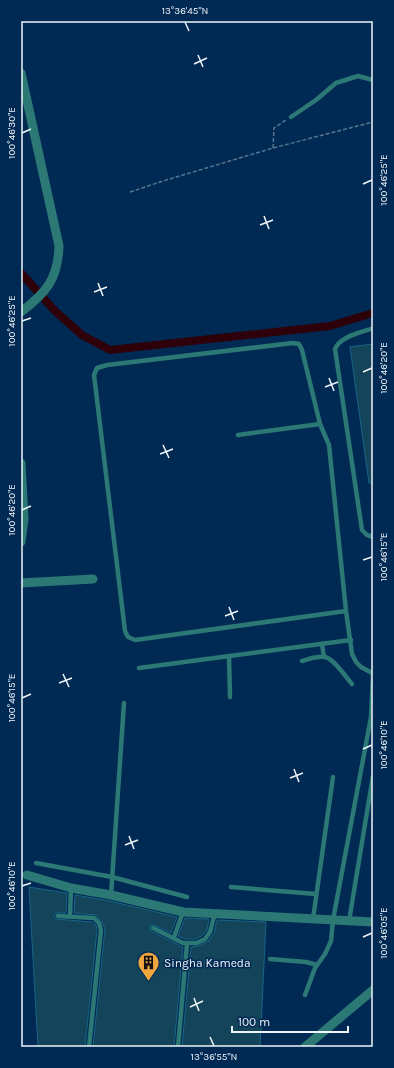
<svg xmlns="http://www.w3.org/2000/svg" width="394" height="1068" viewBox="0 0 394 1068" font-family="Karla,sans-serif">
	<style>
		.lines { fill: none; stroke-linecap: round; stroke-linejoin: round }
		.canal { stroke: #2e0009; stroke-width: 8 }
		.building { fill: #13445a; stroke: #196585 }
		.path { stroke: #587490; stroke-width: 1.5; stroke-dasharray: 4 2; stroke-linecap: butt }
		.service { stroke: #2b7875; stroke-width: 4.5 }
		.minor { stroke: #2b7875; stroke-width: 9 }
		.ticks { fill: none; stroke: #f0f5fa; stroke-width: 1.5 }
		.labels { text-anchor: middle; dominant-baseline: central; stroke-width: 3; stroke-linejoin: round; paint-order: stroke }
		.poi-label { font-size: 12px; fill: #f0f5fa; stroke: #002a53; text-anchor: start }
		.neatline { fill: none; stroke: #f0f5fa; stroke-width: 1.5 }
		.ticks-label { font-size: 10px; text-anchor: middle; fill: #f0f5fa }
	</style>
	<rect width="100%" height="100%" fill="#002a53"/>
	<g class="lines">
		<path class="canal" d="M21 273 55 311 82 335 110 350 330 326 373 313"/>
	</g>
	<g class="building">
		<path d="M373 344V483H369L350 347Z"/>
		<path d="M29 887 67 893 66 913H56L54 916 56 919 92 922 96 925 97 930 85 1047H38Z"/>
		<path d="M75 895 110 901 177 917 171 933 154 925H151L149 928 151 931 183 947 174 1047H93L105 929 102 922 96 915 74 913Z"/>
		<path d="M185 918 209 919 207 930 202 936 196 939H184L178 936Z"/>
		<path d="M217 920 266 922 260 1047H182L191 947 198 946 208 941 214 933Z"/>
	</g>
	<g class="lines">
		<g class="path">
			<path d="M273 148 274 128 286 120"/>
			<path d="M130 192 163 181 273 148 373 122"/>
		</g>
		<g class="service">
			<path d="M291 117 316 100 336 83 358 76 373 80"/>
			<path d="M373 328C361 333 340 336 335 349L362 530 367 535 373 537"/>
			<path d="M238 435 320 424"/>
			<path d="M346 611 135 640 128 637 125 631 94 375 97 368 107 365 293 343 299 344 302 350 320 424 329 445 346 611 352 654 356 662 361 667 372 673"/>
			<path d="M322 644 324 657"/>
			<path d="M229 656 230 697"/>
			<path d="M302 661C309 659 317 656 325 657 333 658 346 677 352 684"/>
			<path d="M139 668 351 640"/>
			<path d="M36 863 112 877 187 897"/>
			<path d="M231 887 316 894"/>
			<path d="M111 895 124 703"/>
			<path d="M58 916 94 918 99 923 101 930 89 1047"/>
			<path d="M70 916 71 888"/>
			<path d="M313 919 333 777"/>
			<path d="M349 921 373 776"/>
			<path d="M153 928 183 943H197L205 939 210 932 215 913"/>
			<path d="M174 937 183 912"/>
			<path d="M270 959 306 962 317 965"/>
			<path d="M305 995 315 968 325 954 331 941 333 920 371 717 373 673"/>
			<path d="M178 1047 187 944"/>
		</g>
		<g class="minor">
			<path d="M21 73 59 246C58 279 46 293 21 312"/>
			<path d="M21 463 24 519 21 542"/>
			<path d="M21 583 93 579"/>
			<path d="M27 875 71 888 111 895 183 912 373 922"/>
			<path d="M305 1047 373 990"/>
		</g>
	</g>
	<path class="ticks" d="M185 22 189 31M198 55 203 67M194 64 207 58M22 133 31 129M363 184 372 180M264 216 269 229M260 225 273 220M98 283 103 296M94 292 107 287M22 321 31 318M363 372 372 368M329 378 334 391M325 387 338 382M163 445 169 458M160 454 173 449M22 510 31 506M363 560 372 557M229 607 234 620M225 616 238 611M63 674 69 687M59 683 72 678M22 698 31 694M363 749 372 745M294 769 299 782M290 778 303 773M129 836 134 849M125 845 138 840M22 886 31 883M363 937 372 933M194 998 199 1011M190 1007 203 1001M210 1037 214 1046"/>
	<defs>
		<symbol id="building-pin" viewBox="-11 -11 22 30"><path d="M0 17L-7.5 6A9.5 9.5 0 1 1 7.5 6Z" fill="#f0a63f" stroke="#002a53"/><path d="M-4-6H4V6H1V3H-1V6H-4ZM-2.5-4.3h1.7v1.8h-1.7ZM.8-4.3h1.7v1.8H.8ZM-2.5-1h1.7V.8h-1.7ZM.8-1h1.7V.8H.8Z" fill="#111"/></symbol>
	</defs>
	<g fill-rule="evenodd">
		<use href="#building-pin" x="136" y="950" width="25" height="34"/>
	</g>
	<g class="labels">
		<g class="poi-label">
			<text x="164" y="963">Singha Kameda</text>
		</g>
	</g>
	<rect width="394" height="1068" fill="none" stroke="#002a53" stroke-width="44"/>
	<path d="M232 1026v6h116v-6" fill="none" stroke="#f0f5fa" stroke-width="2"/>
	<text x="238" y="1026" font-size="12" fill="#f0f5fa" stroke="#002a53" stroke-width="3" paint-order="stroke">100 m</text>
	<rect x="22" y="22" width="350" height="1024" class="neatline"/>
	<g class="ticks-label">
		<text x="185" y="14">13°36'45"N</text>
		<text transform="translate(11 133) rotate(-90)" y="4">100°46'30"E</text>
		<text transform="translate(383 180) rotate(-90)" y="4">100°46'25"E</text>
		<text transform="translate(11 321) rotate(-90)" y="4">100°46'25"E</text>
		<text transform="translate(383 368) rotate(-90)" y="4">100°46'20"E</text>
		<text transform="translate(11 510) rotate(-90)" y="4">100°46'20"E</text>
		<text transform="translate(383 557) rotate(-90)" y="4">100°46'15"E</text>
		<text transform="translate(11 698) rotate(-90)" y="4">100°46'15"E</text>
		<text transform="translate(383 745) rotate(-90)" y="4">100°46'10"E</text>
		<text transform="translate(11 886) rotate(-90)" y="4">100°46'10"E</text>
		<text transform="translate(383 933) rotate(-90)" y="4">100°46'05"E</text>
		<text x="214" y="1060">13°36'55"N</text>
	</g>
</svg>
